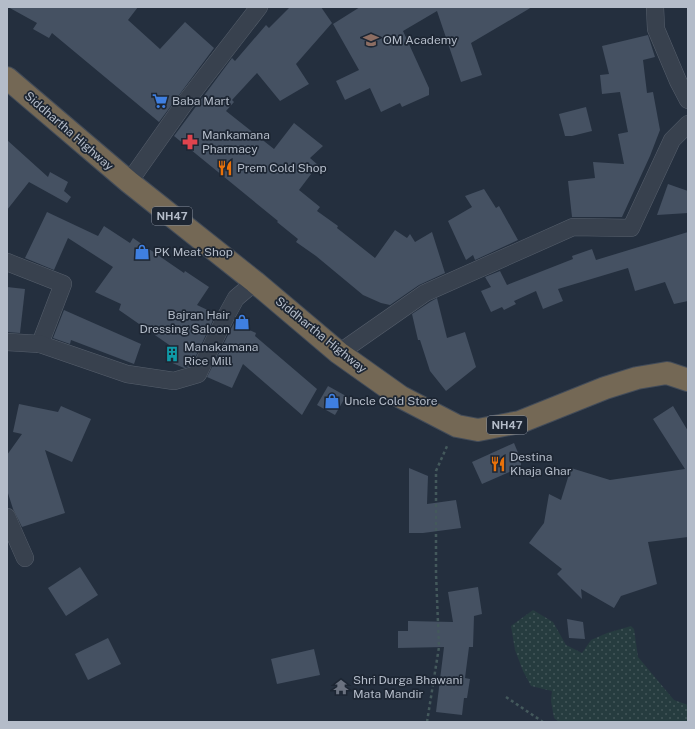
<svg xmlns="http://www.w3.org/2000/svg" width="695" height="729" viewBox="0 0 695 729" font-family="'Public Sans',sans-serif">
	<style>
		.grass { fill: url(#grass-dots) }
		.building { fill: #455162 }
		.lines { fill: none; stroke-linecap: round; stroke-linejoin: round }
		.street-casing { stroke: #565f6c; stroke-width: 18 }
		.highway-casing { stroke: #434c59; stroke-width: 24 }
		.path { stroke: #44595c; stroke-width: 2.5; stroke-dasharray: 3 3; stroke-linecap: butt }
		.street { stroke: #38414e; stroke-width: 17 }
		.highway { stroke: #746855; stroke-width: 22 }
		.labels { text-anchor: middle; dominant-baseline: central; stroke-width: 3.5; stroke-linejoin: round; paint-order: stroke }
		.shield { fill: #1d2633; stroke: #878f9c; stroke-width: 1 }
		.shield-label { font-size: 11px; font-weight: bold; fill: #b4bcc9 }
		.poi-label { font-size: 12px; fill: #b4bcc9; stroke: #1d2633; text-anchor: start }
		.street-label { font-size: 12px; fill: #b4bcc9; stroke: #1d2633 }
	</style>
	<defs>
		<pattern id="grass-dots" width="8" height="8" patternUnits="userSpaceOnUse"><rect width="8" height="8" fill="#263c3f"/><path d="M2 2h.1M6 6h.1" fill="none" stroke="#435659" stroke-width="1.8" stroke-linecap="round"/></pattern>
	</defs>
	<rect width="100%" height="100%" fill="#242f3e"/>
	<path class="grass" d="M533 610 553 622 566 645 582 653 591 640 607 633 631 626 634 629 638 657 674 700 688 705V722H559L554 718 551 701 552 691 531 686 523 671 515 650 511 626Z"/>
	<g class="building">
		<path d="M8 7H138L128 20 160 49 185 22 214 48 159 122 52 33 49 38 33 29 37 23Z"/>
		<path d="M290 7H321L332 23 296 64 309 84 280 101 257 73 232 100 234 102 226 111 274 149 294 123 323 146 310 158 318 165 299 190 320 207 317 211 338 226 337 228 375 258 395 230 407 238 410 234 415 242 432 232 445 273 419 285 390 305 381 303 363 295 316 256 296 242 298 239 277 222 278 221 174 136 232 58 235 61 266 25 269 28Z"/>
		<path d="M360 7H532L471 43 482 75 461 82 437 11 403 31 429 88V95L402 107 400 103 381 112 370 88 345 100 336 81 359 70 333 24Z"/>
		<path d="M648 35 655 57 643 60 647 93 653 92 660 130 650 156 622 217H572L568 181 595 178 593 162 624 164 618 134 628 132 620 92 602 94 600 75 609 74 602 46Z"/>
		<path d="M586 107 592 131 572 136H565L559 114Z"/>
		<path d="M7 140 48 177 50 172 68 182 64 191 71 197 67 203 29 182 7 210Z"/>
		<path d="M668 184 688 191V213L657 215Z"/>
		<path d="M484 189 496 208 499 206 518 240 475 260 473 255 466 260 448 221 472 207 465 196Z"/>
		<path d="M47 212 98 236 104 226 130 243 133 238 184 273 185 271 209 287 197 305 216 314 191 366 184 368 168 361 175 349 119 310 121 304 95 292 113 267 68 238 54 270 25 258Z"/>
		<path d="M688 232V301L674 304 665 282 635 291 628 268 558 289 563 301 543 309 536 291 514 301 516 304 504 310 502 307 491 312 481 291 491 287 485 277 500 271 507 285 573 259 572 256 592 249 596 260Z"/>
		<path d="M7 287 25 289 20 333 7 332Z"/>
		<path d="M437 298 447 338 465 332 476 367 446 391 430 371 420 340H418L412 314 430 302Z"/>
		<path d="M64 310 141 344 134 364 71 340 70 344 53 338Z"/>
		<path d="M234 323 256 333 255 336 317 389 302 415 243 364 232 388 207 377Z"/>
		<path d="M328 386 346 396 335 415 317 405Z"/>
		<path d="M19 404 58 412 61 406 91 419 72 462 45 450 65 513 22 527 13 509 7 490V455L22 434 13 432Z"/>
		<path d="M673 406 688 431V537L648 542 657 584 621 596 614 608 581 589 582 599 557 574 562 569 529 543 544 523 549 494 561 500 571 468 610 480 685 469 653 419Z"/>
		<path d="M514 443 521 460V467L482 484 472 462Z"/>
		<path d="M409 468 428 476 427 504 456 500 461 528 423 533H409Z"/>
		<path d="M80 567 98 595 66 616 48 588Z"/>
		<path d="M478 587 482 614 474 616 473 647H469L465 678 470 679 467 698H464L462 715 436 712 444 647 398 648V631H408V621L453 622 448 592Z"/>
		<path d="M567 619 583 622 585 639 569 638Z"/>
		<path d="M108 638 121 664 88 680 75 654Z"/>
		<path d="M314 649 320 675 277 684 271 659Z"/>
	</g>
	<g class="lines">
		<defs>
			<g id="street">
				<path d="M655 7 656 29 678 81 688 100"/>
				<path d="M129 182 184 104 259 7"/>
				<path d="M7 262 63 284 40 344"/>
				<path d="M7 342 40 344 127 374 174 381 198 374 226 316 236 298 255 282"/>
				<path d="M339 353 425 293 573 227 631 228 672 140 688 124"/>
				<path d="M7 517 25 558"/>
			</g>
			<path id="highway" d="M7 78 129 182 255 282 339 353 401 397 457 426 478 430 520 422 605 388 637 378 667 373 688 380"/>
		</defs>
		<use href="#street" class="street-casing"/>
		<use href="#highway" class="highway-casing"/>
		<g class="path">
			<path d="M506 697 543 722"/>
			<path d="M427 722 439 647 436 574V471L448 444"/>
		</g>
		<use href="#street" class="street"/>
		<use href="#highway" class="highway"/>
	</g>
	<defs>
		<symbol id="school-bare" viewBox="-9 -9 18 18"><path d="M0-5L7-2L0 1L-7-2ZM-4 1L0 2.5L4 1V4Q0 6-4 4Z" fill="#8d6e63" stroke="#1d2633" stroke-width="2.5" paint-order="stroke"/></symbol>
		<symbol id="supermarket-bare" viewBox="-9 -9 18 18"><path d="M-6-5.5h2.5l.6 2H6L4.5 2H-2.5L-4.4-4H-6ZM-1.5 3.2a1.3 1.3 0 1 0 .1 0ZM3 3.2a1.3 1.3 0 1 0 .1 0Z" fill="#3f7fe0" stroke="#1d2633" stroke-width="2.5" paint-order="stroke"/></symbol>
		<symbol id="pharmacy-bare" viewBox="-9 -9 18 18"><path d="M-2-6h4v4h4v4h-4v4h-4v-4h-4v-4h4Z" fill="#e0444e" stroke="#1d2633" stroke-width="2.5" paint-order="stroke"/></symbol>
		<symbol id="restaurant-bare" viewBox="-9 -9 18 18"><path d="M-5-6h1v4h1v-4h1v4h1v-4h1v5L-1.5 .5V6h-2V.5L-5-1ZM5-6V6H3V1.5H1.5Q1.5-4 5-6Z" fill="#e8710a" stroke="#1d2633" stroke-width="2.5" paint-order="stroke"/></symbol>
		<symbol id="shop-bare" viewBox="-9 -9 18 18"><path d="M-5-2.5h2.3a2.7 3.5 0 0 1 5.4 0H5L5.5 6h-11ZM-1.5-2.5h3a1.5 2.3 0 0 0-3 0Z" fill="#3f7fe0" stroke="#1d2633" stroke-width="2.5" paint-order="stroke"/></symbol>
		<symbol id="building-bare" viewBox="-9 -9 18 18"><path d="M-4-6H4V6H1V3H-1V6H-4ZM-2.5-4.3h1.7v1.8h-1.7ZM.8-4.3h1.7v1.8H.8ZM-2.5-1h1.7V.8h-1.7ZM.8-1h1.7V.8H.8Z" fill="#0f9aa8" stroke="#1d2633" stroke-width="2.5" paint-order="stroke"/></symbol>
		<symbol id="temple-bare" viewBox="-9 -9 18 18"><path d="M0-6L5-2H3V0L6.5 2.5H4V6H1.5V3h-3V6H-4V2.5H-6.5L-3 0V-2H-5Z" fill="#6b7280" stroke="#1d2633" stroke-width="2.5" paint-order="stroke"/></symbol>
	</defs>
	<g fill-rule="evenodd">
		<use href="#school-bare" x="360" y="29" width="22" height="22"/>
		<use href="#supermarket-bare" x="149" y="90" width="22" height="22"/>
		<use href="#pharmacy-bare" x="179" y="131" width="22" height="22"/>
		<use href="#restaurant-bare" x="214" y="157" width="22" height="22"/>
		<use href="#shop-bare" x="131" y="241" width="22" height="22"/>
		<use href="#shop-bare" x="231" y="311" width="22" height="22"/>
		<use href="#building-bare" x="161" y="343" width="22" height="22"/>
		<use href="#shop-bare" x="321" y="390" width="22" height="22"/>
		<use href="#restaurant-bare" x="487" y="453" width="22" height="22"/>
		<use href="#temple-bare" x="330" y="676" width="22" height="22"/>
	</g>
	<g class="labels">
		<g class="shield">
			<rect x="152" y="207" width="40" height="18" rx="3"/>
			<rect x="487" y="416" width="40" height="18" rx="3"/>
		</g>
		<g class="shield-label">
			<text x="172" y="216">NH47</text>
			<text x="507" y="425">NH47</text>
		</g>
		<g class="poi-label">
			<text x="383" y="40">OM Academy</text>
			<text x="172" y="101">Baba Mart</text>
			<text x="202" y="135">Mankamana<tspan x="202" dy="14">Pharmacy</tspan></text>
			<text x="237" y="168">Prem Cold Shop</text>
			<text x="154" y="252">PK Meat Shop</text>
			<text x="230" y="315" text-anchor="end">Bajran Hair<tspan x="230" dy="14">Dressing Saloon</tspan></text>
			<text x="184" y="347">Manakamana<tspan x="184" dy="14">Rice Mill</tspan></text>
			<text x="344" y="401">Uncle Cold Store</text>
			<text x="510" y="457">Destina<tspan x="510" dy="14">Khaja Ghar</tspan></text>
			<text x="353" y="680">Shri Durga Bhawani<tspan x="353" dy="14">Mata Mandir</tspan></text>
		</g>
		<g class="street-label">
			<text transform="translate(69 131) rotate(41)">Siddhartha Highway</text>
			<text transform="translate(321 335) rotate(39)">Siddhartha Highway</text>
		</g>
	</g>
	<rect width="695" height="729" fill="none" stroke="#b4bcc9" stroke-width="16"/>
</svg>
